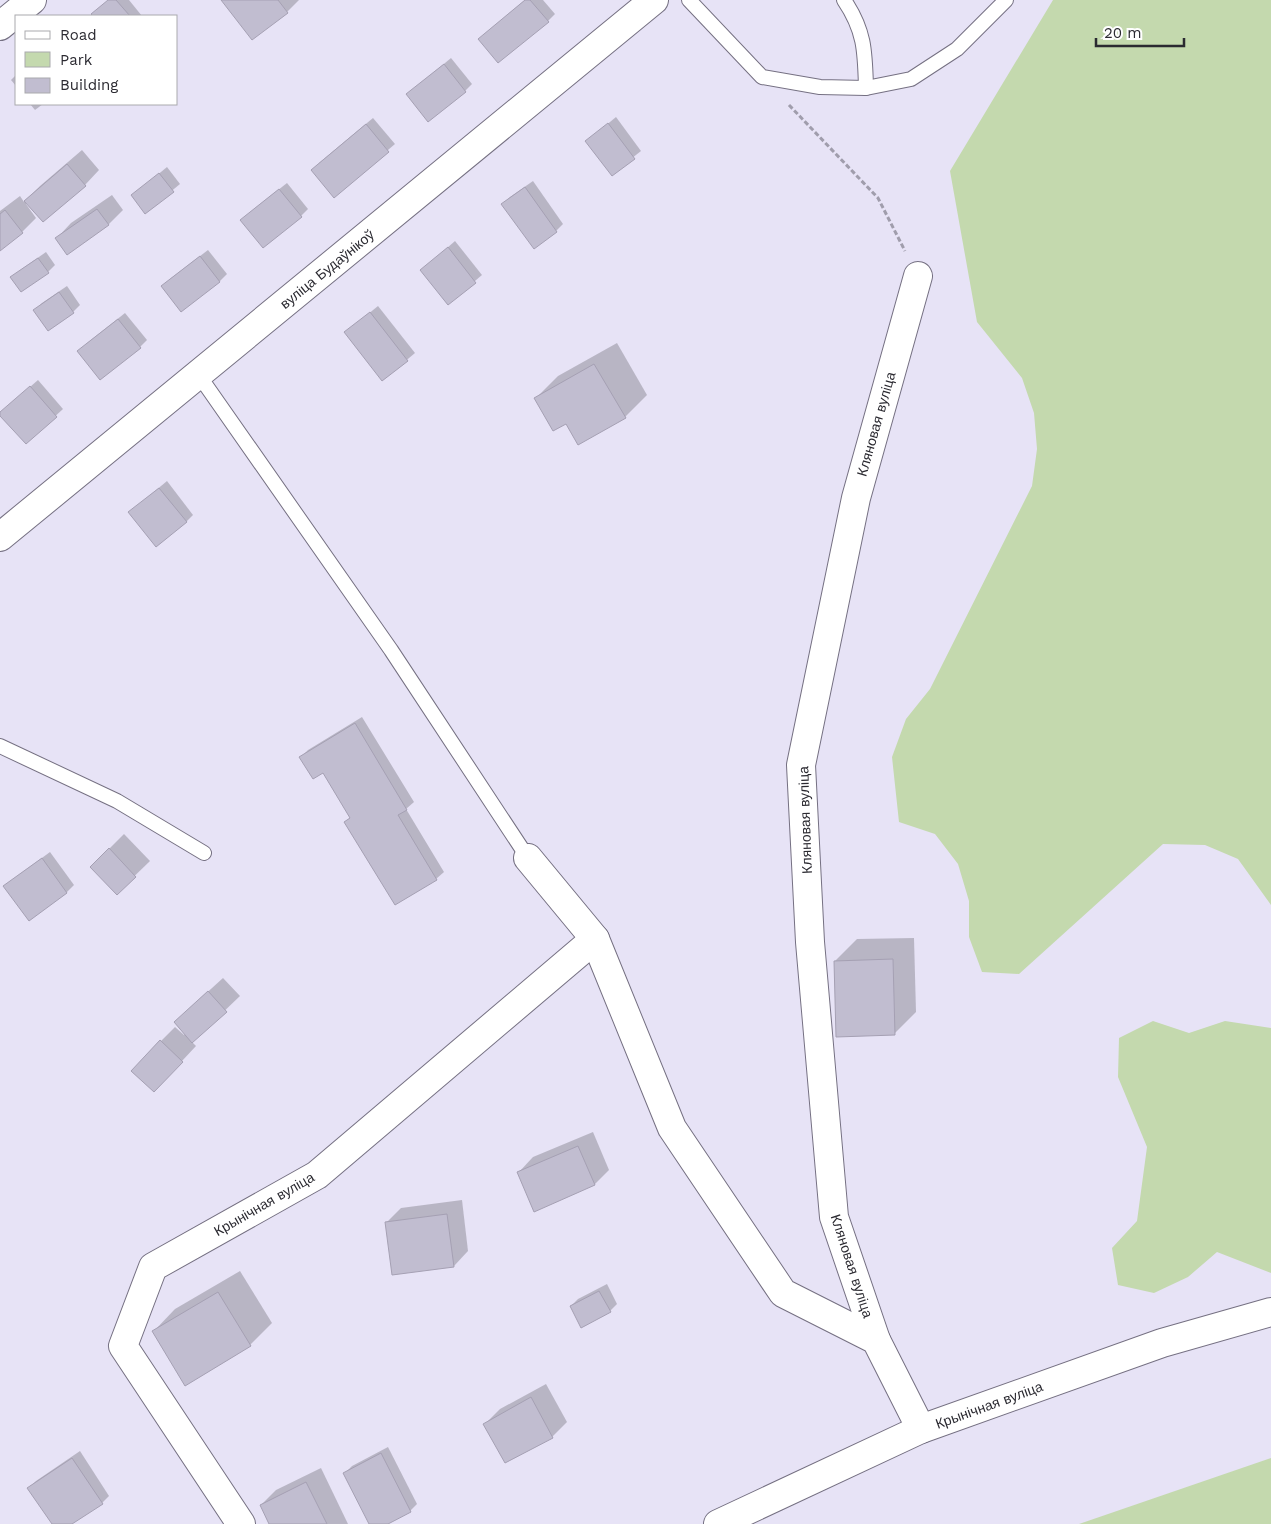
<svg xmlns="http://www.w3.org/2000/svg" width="1271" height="1524" viewBox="0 0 1271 1524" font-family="'Work Sans',sans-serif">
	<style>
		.green { fill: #c4d9ae }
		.shadow { fill: #0003 }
		.building { fill: #c1bdd0; stroke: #a5a0b3 }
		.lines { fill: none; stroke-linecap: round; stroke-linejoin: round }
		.service-casing { stroke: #757082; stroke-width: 16 }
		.minor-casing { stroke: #757082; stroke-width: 30 }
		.path { stroke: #a09dac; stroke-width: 3; stroke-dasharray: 5 2.5; stroke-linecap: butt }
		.service { stroke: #fff; stroke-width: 14 }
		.minor { stroke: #fff; stroke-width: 28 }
		.labels { text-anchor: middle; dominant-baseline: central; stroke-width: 5; stroke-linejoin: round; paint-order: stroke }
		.street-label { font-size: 14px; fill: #2b2a31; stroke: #fff }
	</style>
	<rect width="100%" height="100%" fill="#e7e3f6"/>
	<g class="green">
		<path d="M1053 0H1271V905L1238 859 1205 845 1163 844 1019 974 982 972 969 937V901L958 864 935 834 899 822 892 757 906 719 930 689 1032 486 1037 449 1034 413 1022 378 977 322 950 171Z"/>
		<path d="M1153 1021 1189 1033 1225 1021 1271 1028V1273L1217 1252 1188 1277 1154 1293 1118 1285 1112 1248 1137 1221 1147 1147 1118 1077 1119 1038Z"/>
		<path d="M1271 1458V1524H1079Z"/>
	</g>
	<g class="shadow">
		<path d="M109 0H129L142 16H95L93 14Z"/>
		<path d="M223 0H299L287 12Z"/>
		<path d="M525 0H543L555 14 548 21 479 39Z"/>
		<path d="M451 58 472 84 465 91 415 88Z"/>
		<path d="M16 75V86L11 80Z"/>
		<path d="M30 104H43L35 110Z"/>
		<path d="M616 117 641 151 612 174 587 141Z"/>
		<path d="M373 118 395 144 334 196 319 163Z"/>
		<path d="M82 150 99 170 85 185 28 203 26 204 36 218 22 232 0 249V211L20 196 24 202 40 186Z"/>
		<path d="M167 167 180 184 145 213 132 196Z"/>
		<path d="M533 181 563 224 556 231 503 204 510 197Z"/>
		<path d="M287 183 308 209 301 216 249 213Z"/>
		<path d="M112 195 123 210 108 225 57 238 71 223Z"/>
		<path d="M455 241 482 275 449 303 422 270Z"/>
		<path d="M208 250 227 274 220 281 182 310 170 279Z"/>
		<path d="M46 252 55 265 48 272 12 278 19 271Z"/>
		<path d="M67 286 80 305 73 312 35 310 42 303Z"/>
		<path d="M378 306 415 353 383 380 346 332Z"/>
		<path d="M125 313 147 340 140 347 86 344Z"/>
		<path d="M617 343 647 395 625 417 567 423 536 398 558 376Z"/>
		<path d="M38 380 63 409 26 443 7 407Z"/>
		<path d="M167 481 193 515 186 522 130 512Z"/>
		<path d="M362 717 414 802 406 809 444 872 436 879 395 904 345 822 351 817 323 771 301 757 308 750Z"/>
		<path d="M124 834 150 861 117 893 91 867Z"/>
		<path d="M50 852 74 885 67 892 29 920 5 887 12 880Z"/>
		<path d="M914 938 916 1012 894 1034 835 961 857 939Z"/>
		<path d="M223 978 240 996 192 1042 196 1046 168 1076 161 1041 175 1027 184 1035 186 1034 190 1008Z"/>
		<path d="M593 1132 609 1170 595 1184 519 1172 533 1157Z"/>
		<path d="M462 1200 468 1251 454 1266 386 1223 401 1208Z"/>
		<path d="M240 1271 272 1323 250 1345 185 1384 154 1331 175 1309Z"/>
		<path d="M607 1284 617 1304 610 1311 571 1306 578 1299Z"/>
		<path d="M546 1384 567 1422 552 1437 485 1424 500 1409Z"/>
		<path d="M388 1447 417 1504 410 1511 385 1524H371L345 1473 352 1466Z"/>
		<path d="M80 1451 109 1496 102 1503 70 1524H53L29 1488 36 1481Z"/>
		<path d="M321 1468 348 1524H271L261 1505 276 1490Z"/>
	</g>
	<g class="building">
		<path d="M108 0H116L130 16H93L91 14Z"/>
		<path d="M221 0H278L288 13 252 40Z"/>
		<path d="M525 0H530L549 22 498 63 478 39Z"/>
		<path d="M444 64 466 92 428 122 406 94Z"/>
		<path d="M608 123 635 159 612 176 585 141Z"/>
		<path d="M366 124 389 152 334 198 311 170Z"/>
		<path d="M67 164 86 186 43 222 24 201Z"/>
		<path d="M159 173 174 192 145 214 131 195Z"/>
		<path d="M525 187 557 232 534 249 501 204Z"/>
		<path d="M279 189 302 217 263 248 240 220Z"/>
		<path d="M97 209 109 225 67 255 55 238Z"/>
		<path d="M5 210 23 233 0 251V214Z"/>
		<path d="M448 247 476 283 448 305 420 270Z"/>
		<path d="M200 256 220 282 181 312 161 286Z"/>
		<path d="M38 258 49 273 21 292 10 277Z"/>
		<path d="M59 292 74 313 48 331 33 310Z"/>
		<path d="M370 312 408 361 382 381 344 332Z"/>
		<path d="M118 319 141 348 100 380 77 351Z"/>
		<path d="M594 364 626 418 578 445 566 424 553 431 534 398Z"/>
		<path d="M30 386 57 417 26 444 0 416V412Z"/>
		<path d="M159 488 187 522 156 547 128 512Z"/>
		<path d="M355 723 407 810 398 815 437 880 395 905 344 822 350 818 323 773 313 779 299 757Z"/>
		<path d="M109 848 136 877 117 895 90 867Z"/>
		<path d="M42 858 67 893 29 921 3 886Z"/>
		<path d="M893 959 895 1035 836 1037 834 961Z"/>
		<path d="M208 991 227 1012 192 1043 174 1022Z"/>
		<path d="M160 1040 183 1062 154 1092 131 1071Z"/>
		<path d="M578 1146 595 1185 534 1212 517 1172Z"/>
		<path d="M447 1214 454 1267 392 1275 385 1222Z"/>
		<path d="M599 1291 611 1312 581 1328 570 1306Z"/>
		<path d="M218 1292 251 1346 185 1386 152 1331Z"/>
		<path d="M531 1397 553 1438 505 1463 483 1424Z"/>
		<path d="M381 1453 411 1512 388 1524H369L343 1473Z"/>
		<path d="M72 1458 103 1504 72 1524H52L27 1488Z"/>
		<path d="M306 1482 327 1524H269L260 1505Z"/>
	</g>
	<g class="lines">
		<defs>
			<g id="service">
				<path d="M689 0 762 77 820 87 866 88 911 79 957 49 1006 0"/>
				<path d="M844 0C865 31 865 52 866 88"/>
				<path d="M198 374 391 650 528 858"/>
				<path d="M0 746 117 801 204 853"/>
			</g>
			<g id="minor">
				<path d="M0 26 32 0"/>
				<path d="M0 537 654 0"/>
				<path d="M528 858 595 939 672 1128 783 1293 876 1340 921 1429"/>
				<path d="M876 1340 834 1217 810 942 801 765 856 498 918 276"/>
				<path d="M241 1524 123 1346 153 1267 317 1175 595 939"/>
				<path d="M718 1524 921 1429 1162 1343 1271 1312"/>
			</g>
		</defs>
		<use href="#service" class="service-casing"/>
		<use href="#minor" class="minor-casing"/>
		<path class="path" d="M789 105 878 198 905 251"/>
		<use href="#service" class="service"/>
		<use href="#minor" class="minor"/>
	</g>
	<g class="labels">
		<g class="street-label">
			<text transform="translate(327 269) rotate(-39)">вуліца Будаўнікоў</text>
			<text transform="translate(876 424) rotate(-74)">Кляновая вуліца</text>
			<text transform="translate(805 820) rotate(-92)">Кляновая вуліца</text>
			<text transform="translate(264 1204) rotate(-30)">Крынічная вуліца</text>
			<text transform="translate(852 1266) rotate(72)">Кляновая вуліца</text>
			<text transform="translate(989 1405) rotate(-20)">Крынічная вуліца</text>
		</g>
	</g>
	<rect x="15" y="15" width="162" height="90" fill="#ffffff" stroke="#aaaaad"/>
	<rect x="25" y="31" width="25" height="8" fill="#ffffff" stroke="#aaaaad"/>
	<text x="60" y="40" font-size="15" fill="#2b2a31">Road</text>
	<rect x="25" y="52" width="25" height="15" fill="#c4d9ae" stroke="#aaaaad"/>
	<text x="60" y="65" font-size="15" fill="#2b2a31">Park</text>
	<rect x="25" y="78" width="25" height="15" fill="#c1bdd0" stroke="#aaaaad"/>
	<text x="60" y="90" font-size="15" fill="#2b2a31">Building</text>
	<path d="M1096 38v8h88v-8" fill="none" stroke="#2b2a31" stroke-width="2.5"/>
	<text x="1104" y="38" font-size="15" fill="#2b2a31" stroke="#ffffff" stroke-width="4" paint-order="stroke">20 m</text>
</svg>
